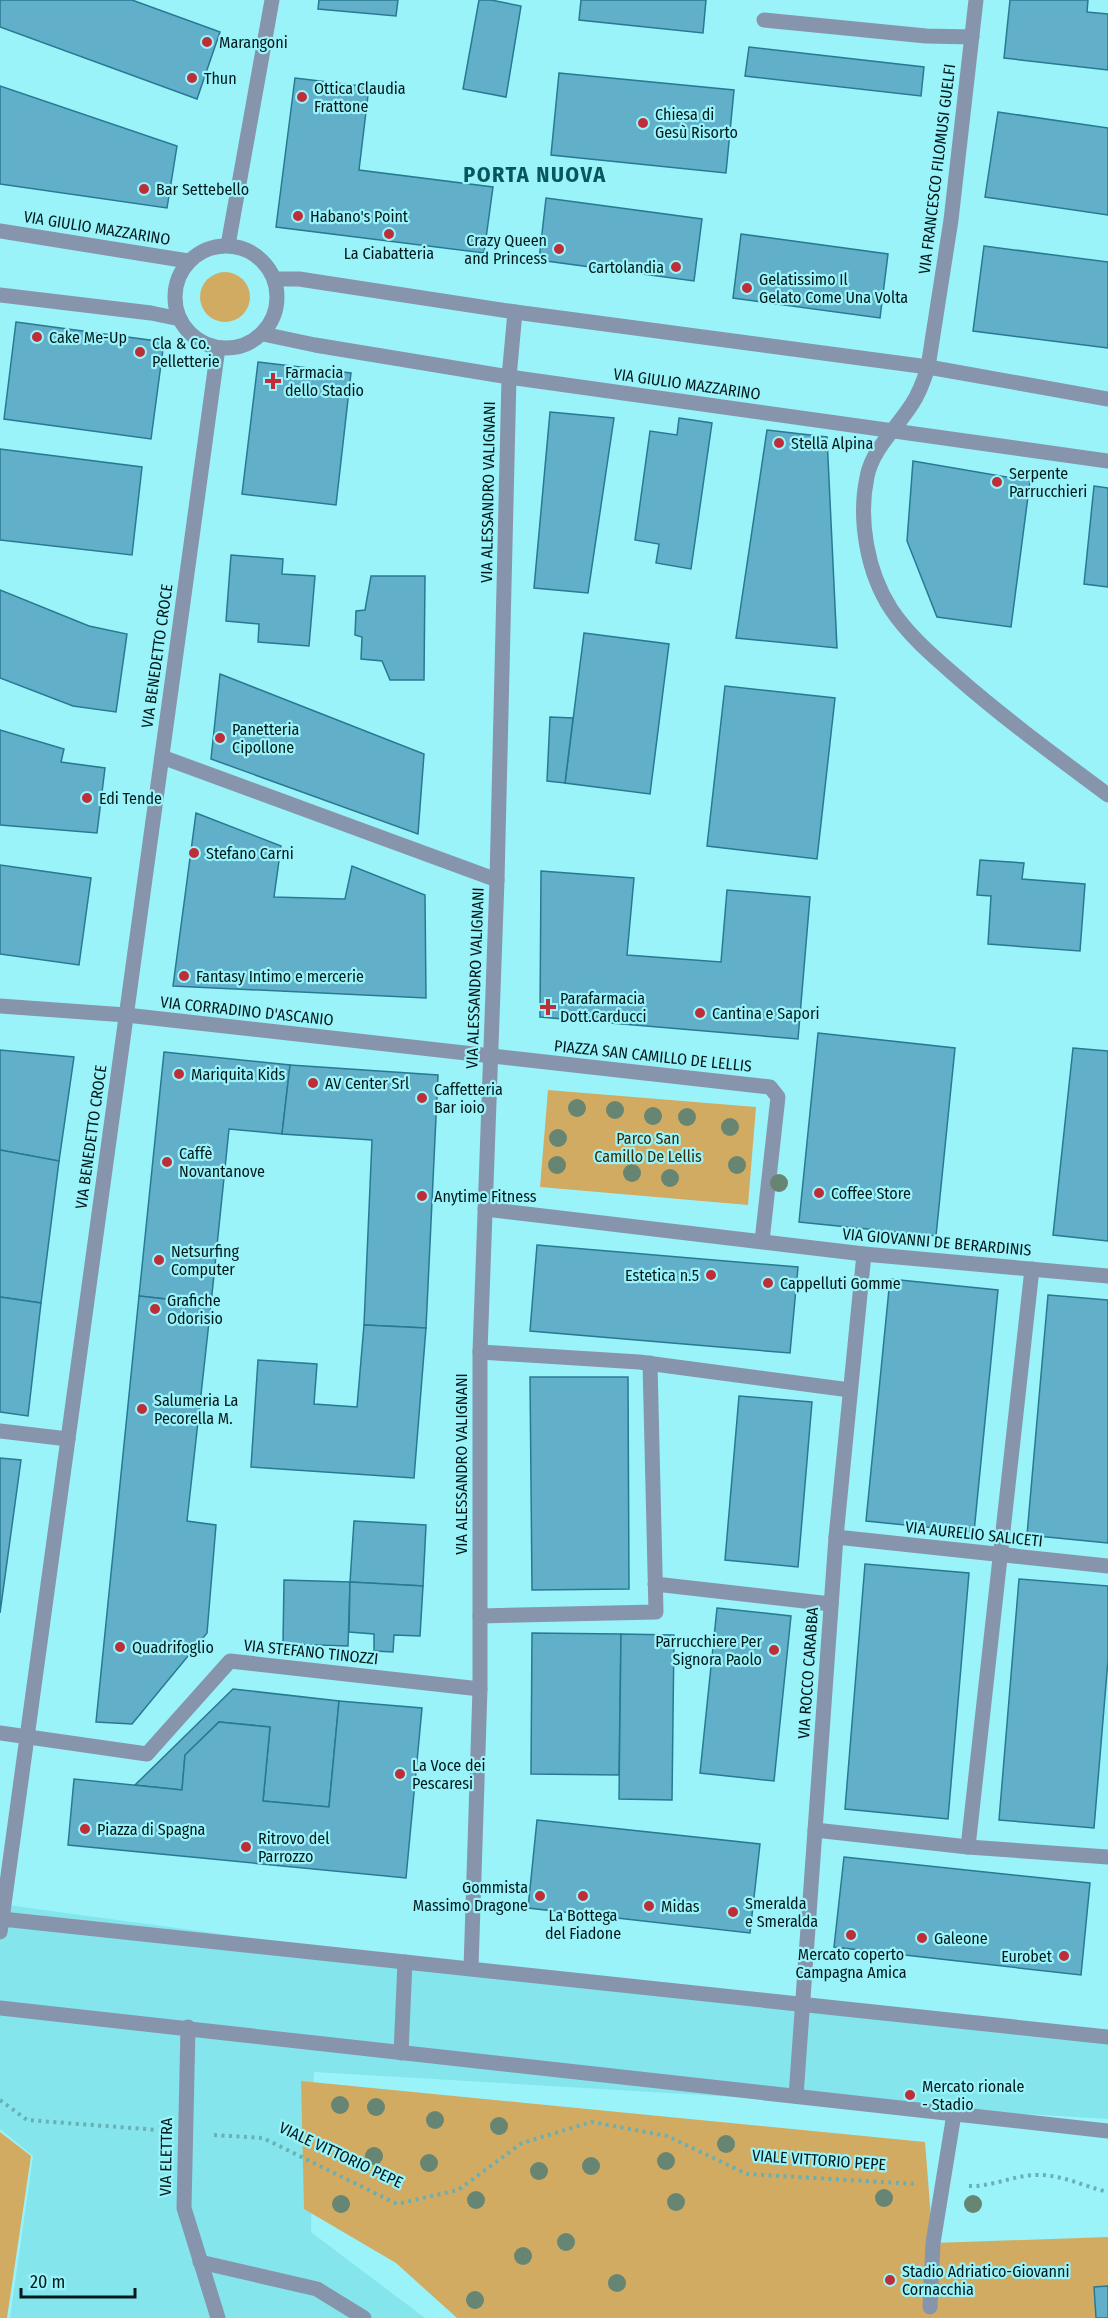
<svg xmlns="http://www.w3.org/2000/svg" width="1108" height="2318" viewBox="0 0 1108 2318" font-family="'Fira Sans Condensed',sans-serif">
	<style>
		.built { fill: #84e6ec }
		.green { fill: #d2ab63 }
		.building { fill: #62afc9; stroke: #287a93; stroke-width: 1.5 }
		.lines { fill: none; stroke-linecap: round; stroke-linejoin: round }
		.path { stroke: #6aafb4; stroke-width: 4; stroke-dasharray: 3 4.5; stroke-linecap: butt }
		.service { stroke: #8795ac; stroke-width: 15 }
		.minor { stroke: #8795ac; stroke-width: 15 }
		.tertiary { stroke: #8795ac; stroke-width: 15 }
		.tree { fill: #678573 }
		.poi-dot { fill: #be2e39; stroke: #9bf3fa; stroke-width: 2 }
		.labels { text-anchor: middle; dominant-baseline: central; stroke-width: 4.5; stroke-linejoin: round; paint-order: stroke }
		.poi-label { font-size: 16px; fill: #001a1c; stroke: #9bf3fa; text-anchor: start }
		.street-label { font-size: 16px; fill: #001a1c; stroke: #9bf3fa }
		.park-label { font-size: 16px; fill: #3c2b05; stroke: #9bf3fa }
		.district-label { font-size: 22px; font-weight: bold; letter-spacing: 1.5px; fill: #07565b; stroke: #9bf3fa }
	</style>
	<rect width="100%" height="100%" fill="#9bf3fa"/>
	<path class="built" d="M0 1904 470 1968 1108 2039V2119L314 2072 311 2232 425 2318H10L33 2156 0 2129Z"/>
	<g class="green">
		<circle cx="225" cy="297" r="25"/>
		<path d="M548 1090 756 1107 748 1205 540 1187Z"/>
		<path d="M301 2081 925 2142 933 2243 1108 2237V2318H457L396 2263 304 2209Z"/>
		<path d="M0 2132 31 2156 7 2318H0Z"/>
	</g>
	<g class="building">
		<path d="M0 0H132L220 32 197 99 0 27Z"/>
		<path d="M319 0H398L396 16 318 9Z"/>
		<path d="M479 0H491L521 6 506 97 463 89Z"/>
		<path d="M581 0H706L703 33 579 20Z"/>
		<path d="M1010 0H1088L1087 12 1108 14V70L1004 58Z"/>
		<path d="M749 47 924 67 921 96 745 76Z"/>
		<path d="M559 73 734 90 726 173 551 155Z"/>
		<path d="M295 78 369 87 359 170 493 187 484 253 276 227Z"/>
		<path d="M0 86 177 146 167 208 0 184Z"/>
		<path d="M998 112 1108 128V215L985 197Z"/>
		<path d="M546 198 702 219 694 281 539 260Z"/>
		<path d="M741 234 888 254 880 318 733 298Z"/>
		<path d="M984 246 1108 262V348L973 331Z"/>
		<path d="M16 322 164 342 151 439 4 419Z"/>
		<path d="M258 362 351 373 336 505 242 494Z"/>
		<path d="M550 412 614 418 588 593 534 588Z"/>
		<path d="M679 418 712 423 691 569 656 563 659 544 635 540 650 431 677 435Z"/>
		<path d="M767 430 827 437 837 648 736 638Z"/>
		<path d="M0 449 142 467 132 555 0 540Z"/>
		<path d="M913 461 1030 481 1011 627 937 617 907 541Z"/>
		<path d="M1094 486 1108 488V587L1084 584Z"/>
		<path d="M231 555 283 559 282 574 315 576 309 646 258 642 259 624 226 621Z"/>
		<path d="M371 576H425L424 680H390L382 661 361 659 362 637 355 635 356 611 365 610Z"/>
		<path d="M0 590 89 626 127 634 116 712 73 706 0 678Z"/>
		<path d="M584 633 669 644 650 794 565 783Z"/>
		<path d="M220 674 424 754 418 834 211 759Z"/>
		<path d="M725 686 835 698 817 859 707 846Z"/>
		<path d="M550 717 573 718 565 783 547 781Z"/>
		<path d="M0 730 64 749 61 762 105 768 97 833 0 825Z"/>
		<path d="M196 813 281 846 274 897 345 899 352 866 425 895 426 998 173 986Z"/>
		<path d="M980 860 1024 863 1022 879 1085 884 1080 951 988 944 991 896 977 895Z"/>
		<path d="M0 865 91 878 79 965 0 954Z"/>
		<path d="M541 871 634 878 627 955 721 962 727 890 810 897 798 1039 540 1017Z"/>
		<path d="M818 1033 955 1048 936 1236 799 1222Z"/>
		<path d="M1073 1048 1108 1051V1241L1053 1235Z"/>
		<path d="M0 1050 74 1057 59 1161 0 1150Z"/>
		<path d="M164 1052 290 1065 282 1134 229 1129 211 1304 139 1296Z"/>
		<path d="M290 1065 438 1075 426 1328 364 1325 372 1140 282 1134Z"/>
		<path d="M0 1150 59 1161 41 1303 0 1297Z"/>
		<path d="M537 1245 798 1267 790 1353 530 1331Z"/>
		<path d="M890 1279 998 1290 974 1532 866 1521Z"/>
		<path d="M1048 1295 1108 1300V1543L1027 1535Z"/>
		<path d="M139 1296 211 1304 187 1521 216 1525 207 1633 132 1724 96 1722Z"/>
		<path d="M0 1297 41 1303 28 1416 0 1412Z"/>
		<path d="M364 1325 426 1328 414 1478 251 1467 258 1360 317 1364 314 1404 357 1407Z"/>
		<path d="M530 1377H628L629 1589 532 1590Z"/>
		<path d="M739 1396 812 1402 798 1567 725 1560Z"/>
		<path d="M0 1458 21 1460 0 1613Z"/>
		<path d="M354 1521 426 1525 423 1586 350 1582Z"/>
		<path d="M865 1564 969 1573 948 1819 845 1809Z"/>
		<path d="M1019 1579 1108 1586V1660L1094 1828 999 1820Z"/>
		<path d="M284 1580 350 1582 348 1646 283 1644Z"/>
		<path d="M350 1582 423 1586 420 1636 394 1635 393 1652 374 1651V1634L349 1632Z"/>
		<path d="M717 1608 791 1616 774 1781 700 1773Z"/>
		<path d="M532 1633 621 1634 619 1775 531 1774Z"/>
		<path d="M621 1634 674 1635 672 1800 619 1799Z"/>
		<path d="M233 1689 339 1701 329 1807 263 1801 270 1727 219 1722 185 1755 182 1790 135 1785Z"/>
		<path d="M339 1701 422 1708 406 1878 68 1845 74 1779 182 1790 185 1755 219 1722 270 1727 263 1801 329 1807Z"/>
		<path d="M537 1820 760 1844 750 1933 528 1908Z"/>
		<path d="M844 1857 1090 1883 1081 1975 834 1947Z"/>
		<path d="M1108 2286V2318H1096L1094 2287Z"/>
	</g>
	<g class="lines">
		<g class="path">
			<path d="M0 2100 27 2120 158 2130"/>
			<path d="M214 2135 263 2138 397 2204 458 2190 522 2143 592 2122 667 2136 747 2174 916 2184"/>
			<path d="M969 2186C991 2187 1012 2176 1034 2175 1062 2174 1082 2186 1108 2192"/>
		</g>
		<g class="service">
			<path d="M764 20 926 36 972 37"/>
			<path d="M509 377 515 312"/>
			<path d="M162 757 497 880"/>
			<path d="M480 1352 639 1362 850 1390"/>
			<path d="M836 1537 1108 1566"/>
			<path d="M655 1584 831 1604"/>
			<path d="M480 1616 656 1612 650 1363"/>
			<path d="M815 1830 968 1847 1108 1857"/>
			<path d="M968 1847 1032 1269"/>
			<path d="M200 2262 317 2289 364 2318"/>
			<path d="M930 2307 933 2243 954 2114"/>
		</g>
		<g class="minor">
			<path d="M976 0 951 220 928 367C924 380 920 392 912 404 897 428 872 449 867 477 858 519 867 572 891 609 909 636 933 656 957 677 1005 719 1057 757 1108 795"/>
			<path d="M0 231 188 261"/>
			<path d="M228 245 272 0"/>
			<circle cx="226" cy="297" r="51"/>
			<path d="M275 279H299L515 312 928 367 1108 399"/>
			<path d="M0 295 151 313 180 319"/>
			<path d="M263 334 315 345 509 377 1108 461"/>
			<path d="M0 1006 126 1015 770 1087 778 1097 762 1241"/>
			<path d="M485 1209 864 1254 1108 1276"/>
			<path d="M0 1431 68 1439"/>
			<path d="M0 1733 147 1754 230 1661 480 1689"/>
			<path d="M2 1919 218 348"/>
			<path d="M471 1968 480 1689V1352L497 880 509 377"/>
			<path d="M188 2027 184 2208 218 2318"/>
			<path d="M796 2096 836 1537 864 1254"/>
		</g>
		<g class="tertiary">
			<path d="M0 1932 2 1919 1108 2037"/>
			<path d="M0 2008 1108 2131"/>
			<path d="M401 2053 405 1962"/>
		</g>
	</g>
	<g class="tree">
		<circle cx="577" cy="1108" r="9"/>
		<circle cx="615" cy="1110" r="9"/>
		<circle cx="653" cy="1116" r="9"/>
		<circle cx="687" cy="1117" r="9"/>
		<circle cx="730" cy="1127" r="9"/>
		<circle cx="558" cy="1138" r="9"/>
		<circle cx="557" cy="1165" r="9"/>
		<circle cx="737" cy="1165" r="9"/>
		<circle cx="632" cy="1173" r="9"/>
		<circle cx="670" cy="1178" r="9"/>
		<circle cx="779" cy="1183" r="9"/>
		<circle cx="340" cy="2105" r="9"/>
		<circle cx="376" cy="2107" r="9"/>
		<circle cx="435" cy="2120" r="9"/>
		<circle cx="499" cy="2126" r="9"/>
		<circle cx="726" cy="2144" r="9"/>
		<circle cx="374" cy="2156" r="9"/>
		<circle cx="666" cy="2161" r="9"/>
		<circle cx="429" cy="2163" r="9"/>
		<circle cx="591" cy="2166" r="9"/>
		<circle cx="539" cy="2171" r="9"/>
		<circle cx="884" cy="2198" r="9"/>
		<circle cx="476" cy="2200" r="9"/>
		<circle cx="676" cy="2202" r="9"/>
		<circle cx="341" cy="2204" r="9"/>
		<circle cx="973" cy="2204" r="9"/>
		<circle cx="566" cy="2242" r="9"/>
		<circle cx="523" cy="2256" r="9"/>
		<circle cx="617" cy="2283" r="9"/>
		<circle cx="475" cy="2300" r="9"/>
	</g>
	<g class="poi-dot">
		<circle cx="207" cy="42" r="6"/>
		<circle cx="192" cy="78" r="6"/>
		<circle cx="302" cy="97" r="6"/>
		<circle cx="643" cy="123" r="6"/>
		<circle cx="144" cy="189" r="6"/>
		<circle cx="298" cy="216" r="6"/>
		<circle cx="389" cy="234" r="6"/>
		<circle cx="559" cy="249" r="6"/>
		<circle cx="676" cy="267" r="6"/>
		<circle cx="747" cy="288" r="6"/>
		<circle cx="37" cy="337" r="6"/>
		<circle cx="140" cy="352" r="6"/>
		<path d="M270 372h6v6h6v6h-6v6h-6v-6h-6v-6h6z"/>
		<circle cx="779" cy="443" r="6"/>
		<circle cx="997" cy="482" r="6"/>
		<circle cx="220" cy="738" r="6"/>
		<circle cx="87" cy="798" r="6"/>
		<circle cx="194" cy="853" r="6"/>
		<circle cx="184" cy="976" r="6"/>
		<path d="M545 998h6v6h6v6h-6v6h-6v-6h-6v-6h6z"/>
		<circle cx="700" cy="1013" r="6"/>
		<circle cx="179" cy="1074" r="6"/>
		<circle cx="313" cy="1083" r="6"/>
		<circle cx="422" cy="1098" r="6"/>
		<circle cx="167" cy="1162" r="6"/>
		<circle cx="819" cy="1193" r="6"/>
		<circle cx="422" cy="1196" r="6"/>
		<circle cx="159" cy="1260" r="6"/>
		<circle cx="711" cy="1275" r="6"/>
		<circle cx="768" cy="1283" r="6"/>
		<circle cx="155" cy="1309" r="6"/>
		<circle cx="142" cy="1409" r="6"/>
		<circle cx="120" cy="1647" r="6"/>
		<circle cx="774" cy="1650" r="6"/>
		<circle cx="400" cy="1774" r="6"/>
		<circle cx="85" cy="1829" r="6"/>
		<circle cx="246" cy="1847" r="6"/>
		<circle cx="540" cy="1896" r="6"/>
		<circle cx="583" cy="1896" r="6"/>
		<circle cx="649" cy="1906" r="6"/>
		<circle cx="733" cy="1912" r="6"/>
		<circle cx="851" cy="1935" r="6"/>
		<circle cx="922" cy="1938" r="6"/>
		<circle cx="1064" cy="1956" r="6"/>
		<circle cx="910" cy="2095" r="6"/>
		<circle cx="890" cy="2280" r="6"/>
	</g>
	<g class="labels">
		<g class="poi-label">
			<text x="219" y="42">Marangoni</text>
			<text x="204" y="78">Thun</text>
			<text x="314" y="88">Ottica Claudia<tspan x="314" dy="18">Frattone</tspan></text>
			<text x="655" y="114">Chiesa di<tspan x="655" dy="18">Gesù Risorto</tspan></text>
			<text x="156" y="189">Bar Settebello</text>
			<text x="310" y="216">Habano's Point</text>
			<text x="547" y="240" text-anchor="end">Crazy Queen<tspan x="547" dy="18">and Princess</tspan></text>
			<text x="389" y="253" text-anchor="middle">La Ciabatteria</text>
			<text x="664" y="267" text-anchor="end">Cartolandia</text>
			<text x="759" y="279">Gelatissimo Il<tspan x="759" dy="18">Gelato Come Una Volta</tspan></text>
			<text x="49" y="337">Cake Me-Up</text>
			<text x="152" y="343">Cla &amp; Co.<tspan x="152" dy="18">Pelletterie</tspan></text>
			<text x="285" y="372">Farmacia<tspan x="285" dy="18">dello Stadio</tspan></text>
			<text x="791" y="443">Stella Alpina</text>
			<text x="1009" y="473">Serpente<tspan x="1009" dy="18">Parrucchieri</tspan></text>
			<text x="232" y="729">Panetteria<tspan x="232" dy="18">Cipollone</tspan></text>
			<text x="99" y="798">Edi Tende</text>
			<text x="206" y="853">Stefano Carni</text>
			<text x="196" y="976">Fantasy Intimo e mercerie</text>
			<text x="560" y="998">Parafarmacia<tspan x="560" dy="18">Dott.Carducci</tspan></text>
			<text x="712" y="1013">Cantina e Sapori</text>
			<text x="191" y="1074">Mariquita Kids</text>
			<text x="325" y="1083">AV Center Srl</text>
			<text x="434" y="1089">Caffetteria<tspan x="434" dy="18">Bar ioio</tspan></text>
			<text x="179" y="1153">Caffè<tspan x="179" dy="18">Novantanove</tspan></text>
			<text x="831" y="1193">Coffee Store</text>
			<text x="434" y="1196">Anytime Fitness</text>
			<text x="171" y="1251">Netsurfing<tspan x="171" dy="18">Computer</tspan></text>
			<text x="699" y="1275" text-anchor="end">Estetica n.5</text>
			<text x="780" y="1283">Cappelluti Gomme</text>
			<text x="167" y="1300">Grafiche<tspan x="167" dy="18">Odorisio</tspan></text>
			<text x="154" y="1400">Salumeria La<tspan x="154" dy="18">Pecorella M.</tspan></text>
			<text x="762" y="1641" text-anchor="end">Parrucchiere Per<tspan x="762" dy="18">Signora Paolo</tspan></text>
			<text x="132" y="1647">Quadrifoglio</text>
			<text x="412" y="1765">La Voce dei<tspan x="412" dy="18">Pescaresi</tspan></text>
			<text x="97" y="1829">Piazza di Spagna</text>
			<text x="258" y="1838">Ritrovo del<tspan x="258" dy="18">Parrozzo</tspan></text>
			<text x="528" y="1887" text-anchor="end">Gommista<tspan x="528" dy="18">Massimo Dragone</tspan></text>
			<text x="745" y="1903">Smeralda<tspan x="745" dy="18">e Smeralda</tspan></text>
			<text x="661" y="1906">Midas</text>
			<text x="583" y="1915" text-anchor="middle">La Bottega<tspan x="583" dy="18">del Fiadone</tspan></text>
			<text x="934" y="1938">Galeone</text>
			<text x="851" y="1954" text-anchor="middle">Mercato coperto<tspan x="851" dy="18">Campagna Amica</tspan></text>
			<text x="1052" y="1956" text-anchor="end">Eurobet</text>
			<text x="922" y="2086">Mercato rionale<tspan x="922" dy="18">- Stadio</tspan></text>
			<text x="902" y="2271">Stadio Adriatico-Giovanni<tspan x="902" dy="18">Cornacchia</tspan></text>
		</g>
		<g class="street-label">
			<text transform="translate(937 169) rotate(-83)">VIA FRANCESCO FILOMUSI GUELFI</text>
			<text transform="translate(97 228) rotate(9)">VIA GIULIO MAZZARINO</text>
			<text transform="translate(687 384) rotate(8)">VIA GIULIO MAZZARINO</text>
			<text transform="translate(488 492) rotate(-89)">VIA ALESSANDRO VALIGNANI</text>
			<text transform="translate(157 656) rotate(-82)">VIA BENEDETTO CROCE</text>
			<text transform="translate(475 978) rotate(-88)">VIA ALESSANDRO VALIGNANI</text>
			<text transform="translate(247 1011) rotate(6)">VIA CORRADINO D'ASCANIO</text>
			<text transform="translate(653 1056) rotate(6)">PIAZZA SAN CAMILLO DE LELLIS</text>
			<text transform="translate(91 1137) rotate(-82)">VIA BENEDETTO CROCE</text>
			<text transform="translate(937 1242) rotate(5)">VIA GIOVANNI DE BERARDINIS</text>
			<text transform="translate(461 1464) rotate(-90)">VIA ALESSANDRO VALIGNANI</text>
			<text transform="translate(974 1534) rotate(6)">VIA AURELIO SALICETI</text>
			<text transform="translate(311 1652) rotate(6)">VIA STEFANO TINOZZI</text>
			<text transform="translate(808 1673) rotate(-86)">VIA ROCCO CARABBA</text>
			<text transform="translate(341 2155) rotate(25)">VIALE VITTORIO PEPE</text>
			<text transform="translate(166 2157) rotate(-89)">VIA ELETTRA</text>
			<text transform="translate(819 2160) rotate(4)">VIALE VITTORIO PEPE</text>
		</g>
		<g class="park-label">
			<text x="648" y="1138">Parco San<tspan x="648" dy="18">Camillo De Lellis</tspan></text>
		</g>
		<g class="district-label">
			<text x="535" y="174">PORTA NUOVA</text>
		</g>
	</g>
	<path d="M21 2288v9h114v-9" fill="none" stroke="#001a1c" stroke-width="3"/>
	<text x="30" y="2288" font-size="18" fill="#001a1c" stroke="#9bf3fa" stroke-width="4.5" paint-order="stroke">20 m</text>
</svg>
